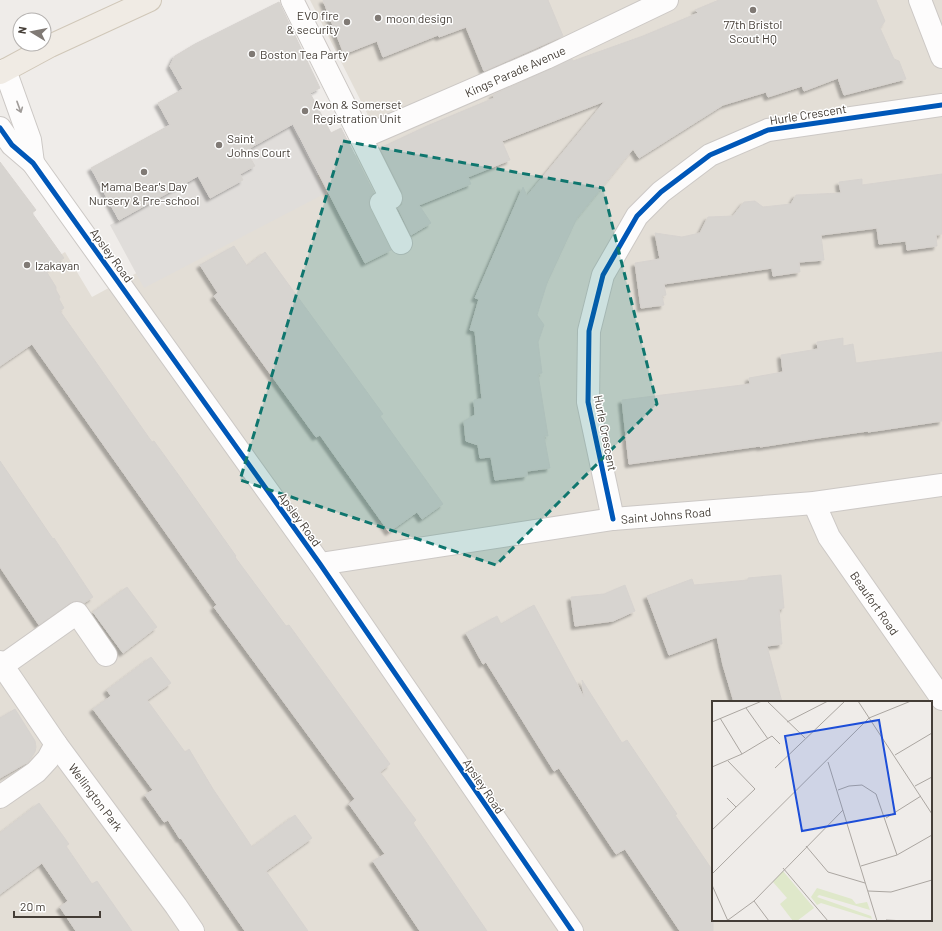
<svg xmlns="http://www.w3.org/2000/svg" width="942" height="931" viewBox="0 0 942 931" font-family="Barlow,sans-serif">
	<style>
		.residential { fill: #e3ded6; fill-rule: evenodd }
		.parking { fill: #e0ddda }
		.building { fill: #d7d4d0; stroke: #d7d3cf; filter: url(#shadow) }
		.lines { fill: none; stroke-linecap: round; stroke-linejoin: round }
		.minor-casing { stroke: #ccc8c5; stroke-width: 24 }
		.major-casing { stroke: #d0c7b8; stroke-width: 24 }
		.minor { stroke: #fdfcfc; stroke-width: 22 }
		.major { stroke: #f0ebe4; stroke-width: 22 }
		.cycleway-casing { stroke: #fff; stroke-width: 8 }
		.cycleway { stroke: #0057b8; stroke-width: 5 }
		.oneway { stroke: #a09c99 }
		.marked { fill: #0f766e; fill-opacity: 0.2; stroke: #0f766e; stroke-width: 3; stroke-dasharray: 8 5; stroke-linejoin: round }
		.poi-dot { fill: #807a75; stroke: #fff; stroke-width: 1.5 }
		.labels { text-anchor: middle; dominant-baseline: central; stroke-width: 3; stroke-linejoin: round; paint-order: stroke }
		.poi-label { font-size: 12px; fill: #443d36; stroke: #fff; text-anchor: start }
		.street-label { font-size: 12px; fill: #443d36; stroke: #fff }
		.inset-road { fill: none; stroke: #aba6a1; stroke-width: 1 }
		.view { fill: #1d4ed8; fill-opacity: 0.15; stroke: #1d4ed8; stroke-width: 2 }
		.inset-edge { fill: none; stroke: #443d36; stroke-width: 2 }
	</style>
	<defs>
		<filter id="shadow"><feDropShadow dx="-3.5" dy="3.5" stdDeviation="1" flood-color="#0004"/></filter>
	</defs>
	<rect width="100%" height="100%" fill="#efece9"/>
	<path class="residential" d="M310 0H942V931H0V293L65 252 92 297 381 141ZM713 702H931V920H713Z"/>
	<path class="parking" d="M269 83 326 193 144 288 110 225 198 176 211 198 243 180 240 174 254 166 248 154 252 152 250 148 264 141 258 130Z"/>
	<g class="building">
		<path d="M323 0H548L563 36 484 71 466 27 439 37 438 35 383 57 377 41 344 54Z"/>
		<path d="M719 0H876L885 21 880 28 894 59 899 61 906 79 844 95 838 78 804 91 802 86 768 97 766 92 723 105 639 158 633 149 577 218 547 283 537 315 544 325 538 342 542 373 538 374 548 436H544L550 468 527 471V476L495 480 491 457 480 458 478 445 466 441 464 421 475 415 474 400 482 399 475 331 470 330 479 299 475 298 523 187 527 196 605 101 502 141 510 160 468 177 471 184 419 205 431 223 411 235 398 208 402 205 403 199 402 192 380 148 427 126 494 98 493 95 572 59 573 61 643 36 698 13 695 10Z"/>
		<path d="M279 2 320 88 310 93 331 133 341 128 374 193 370 196 369 202 370 208 391 250 365 263 293 124 250 148 252 152 248 154 255 166 240 174 243 180 210 198 198 176 119 220 91 168 170 125 158 103 183 89 170 66 175 56 195 44Z"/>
		<path d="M0 162 36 210 32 213 64 258 46 271 56 287V290L60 297 59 299 64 308 60 311 152 442 154 441 180 477 236 556 235 557 286 626 289 625 390 764 380 772 416 820 413 823 487 931H420L373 861 385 854 349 804 355 799 214 607 217 605 32 344 0 366Z"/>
		<path d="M942 174V234L936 235 937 246 907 250 906 241 879 244 877 228 821 235 824 260 799 262 800 272 773 276 772 268 664 284 666 295 662 296 664 305 641 308 635 263 660 259 655 233 682 237 700 233 708 217 733 216 744 202 755 201 763 207 791 204 796 195 841 193 839 182 862 179V185Z"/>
		<path d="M234 246 247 266 265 252 383 414 380 416 443 504 422 519 417 512 389 532 320 435 316 437 214 296 218 293 200 265Z"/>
		<path d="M843 338V346L853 344 856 363 942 352V421L868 432V431L818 438 760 447V446L629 464 622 400 750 384 749 378 783 372 781 355 818 349 817 342Z"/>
		<path d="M0 461 53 539 54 538 93 597 84 603 76 601 70 603 39 625 0 567Z"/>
		<path d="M781 575 784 608 779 609 782 644 767 646 782 702H734L723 665 717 637 669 655 647 596 692 579 694 585 748 580V578Z"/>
		<path d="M625 585 635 611 613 621 575 626 571 597 604 594Z"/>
		<path d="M127 587 157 627 123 653 93 612Z"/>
		<path d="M534 605 584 697 582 680 622 743 627 740 677 814 675 815 713 871V931H680L625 849 616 854 559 768 554 771 486 662 483 664 466 633 497 616 501 624Z"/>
		<path d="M151 657 171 683 147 700 185 752 189 749 213 789 252 847 295 815 312 838 266 871 308 931H245L181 838 180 839 168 820 164 822 145 795 153 790 93 709 111 696 107 690Z"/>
		<path d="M15 709 35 741 36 747 35 752 28 762 0 778V718Z"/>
		<path d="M39 803 69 844 66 846 92 884 97 881 132 931H76L60 907 68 901 42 863 0 894V833Z"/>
	</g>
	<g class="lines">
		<defs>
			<g id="minor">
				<path d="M292 0 391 198 381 203 401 243"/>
				<path d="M920 0 942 57"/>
				<path d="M5 70 30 140 33 163"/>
				<path d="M0 128 12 145 33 163 320 564 572 931"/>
				<path d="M361 138 546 58 667 0"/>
				<path d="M814 503 829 537 942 699"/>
				<path d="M613 519 588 402 589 331 603 275 637 216 661 192 710 155 768 130 942 105"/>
				<path d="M320 564 613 519 814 503 942 485"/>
				<path d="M0 662 56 744 176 906 193 931"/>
				<path d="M2 666 77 613 106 655"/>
				<path d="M0 797 36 772 48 759 56 744"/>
			</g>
			<path id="major" d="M0 73 50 46 150 0"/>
		</defs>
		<use href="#minor" class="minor-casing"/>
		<use href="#major" class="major-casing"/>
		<use href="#minor" class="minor"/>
		<use href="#major" class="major"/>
		<defs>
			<g id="cycleway">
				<path d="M0 128 12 145 33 163 320 564 572 931"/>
				<path d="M613 519 588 402 589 331 603 275 637 216 661 192 710 155 768 130 942 105"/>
			</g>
		</defs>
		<use href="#cycleway" class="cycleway-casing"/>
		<use href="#cycleway" class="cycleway"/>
	</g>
	<defs><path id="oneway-shaft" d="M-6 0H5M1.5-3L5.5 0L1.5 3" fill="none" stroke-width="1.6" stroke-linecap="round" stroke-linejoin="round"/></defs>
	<use class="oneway" href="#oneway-shaft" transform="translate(19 107) rotate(70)"/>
	<path class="marked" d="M343 141 603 188 657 404 496 565 240 480Z"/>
	<g class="poi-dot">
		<circle cx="753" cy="10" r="4"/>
		<circle cx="378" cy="18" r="4"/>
		<circle cx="347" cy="22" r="4"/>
		<circle cx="252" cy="54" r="4"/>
		<circle cx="305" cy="111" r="4"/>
		<circle cx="219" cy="145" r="4"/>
		<circle cx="144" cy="172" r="4"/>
		<circle cx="27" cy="265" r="4"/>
	</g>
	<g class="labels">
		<g class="poi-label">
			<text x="339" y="15" text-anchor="end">EVO fire<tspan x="339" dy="14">&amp; security</tspan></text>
			<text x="386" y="18">moon design</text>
			<text x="753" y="24" text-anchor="middle">77th Bristol<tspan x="753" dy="14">Scout HQ</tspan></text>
			<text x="260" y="54">Boston Tea Party</text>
			<text x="313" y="104">Avon &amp; Somerset<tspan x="313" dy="14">Registration Unit</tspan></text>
			<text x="227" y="138">Saint<tspan x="227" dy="14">Johns Court</tspan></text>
			<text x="144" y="186" text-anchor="middle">Mama Bear's Day<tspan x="144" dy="14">Nursery &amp; Pre-school</tspan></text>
			<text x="35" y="265">Izakayan</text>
		</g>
		<g class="street-label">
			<text transform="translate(515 71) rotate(-24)">Kings Parade Avenue</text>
			<text transform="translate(808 114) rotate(-9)">Hurle Crescent</text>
			<text transform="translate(112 255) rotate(54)">Apsley Road</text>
			<text transform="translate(606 433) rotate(79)">Hurle Crescent</text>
			<text transform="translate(666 515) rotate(-5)">Saint Johns Road</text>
			<text transform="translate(300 519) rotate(54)">Apsley Road</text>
			<text transform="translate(875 603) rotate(55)">Beaufort Road</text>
			<text transform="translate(484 786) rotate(56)">Apsley Road</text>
			<text transform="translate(96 797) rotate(53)">Wellington Park</text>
		</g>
	</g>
	<g transform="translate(712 701)">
		<rect width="220" height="220" fill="#efece9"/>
		<path d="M71 170 102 207 85 220H81L68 203 75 197 61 181ZM105 187 140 198 144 203 155 201 158 209 107 194 105 196 159 215 160 218 109 202 105 204 99 196Z" fill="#dfe8ca"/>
		<path class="inset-road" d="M55 0 93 37M146 0 220 113M34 7 56 38M8 17 30 53M0 21 50 0M75 21 116 0M183 54 220 32M116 61 165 220M0 66 30 53 60 35 68 43M63 67 133 0M203 85 220 76M126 89 137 85 150 84 164 93 185 154M15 97 24 106M174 117 209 95M0 129 43 88 16 60M94 145 116 171 153 182M149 165 185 154 220 134M71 167 116 220M0 173 157 17 199 0M0 184 16 220M156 190 179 191 220 179M42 200 57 220M16 219 42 200 131 109M174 219 194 220M203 220H219"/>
		<path class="view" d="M167 19 183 113 90 130 73 35Z"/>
		<rect width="220" height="220" class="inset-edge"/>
	</g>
	<g transform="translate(32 32) rotate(280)"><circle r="19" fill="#ffffff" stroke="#b4b1af"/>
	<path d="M0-3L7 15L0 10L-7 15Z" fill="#807a75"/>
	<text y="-6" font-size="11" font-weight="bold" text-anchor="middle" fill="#443d36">N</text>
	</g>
	<path d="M14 911v6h86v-6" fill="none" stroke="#443d36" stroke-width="2"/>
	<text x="20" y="911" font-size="12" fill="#443d36" stroke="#ffffff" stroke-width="3" paint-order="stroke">20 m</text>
</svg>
